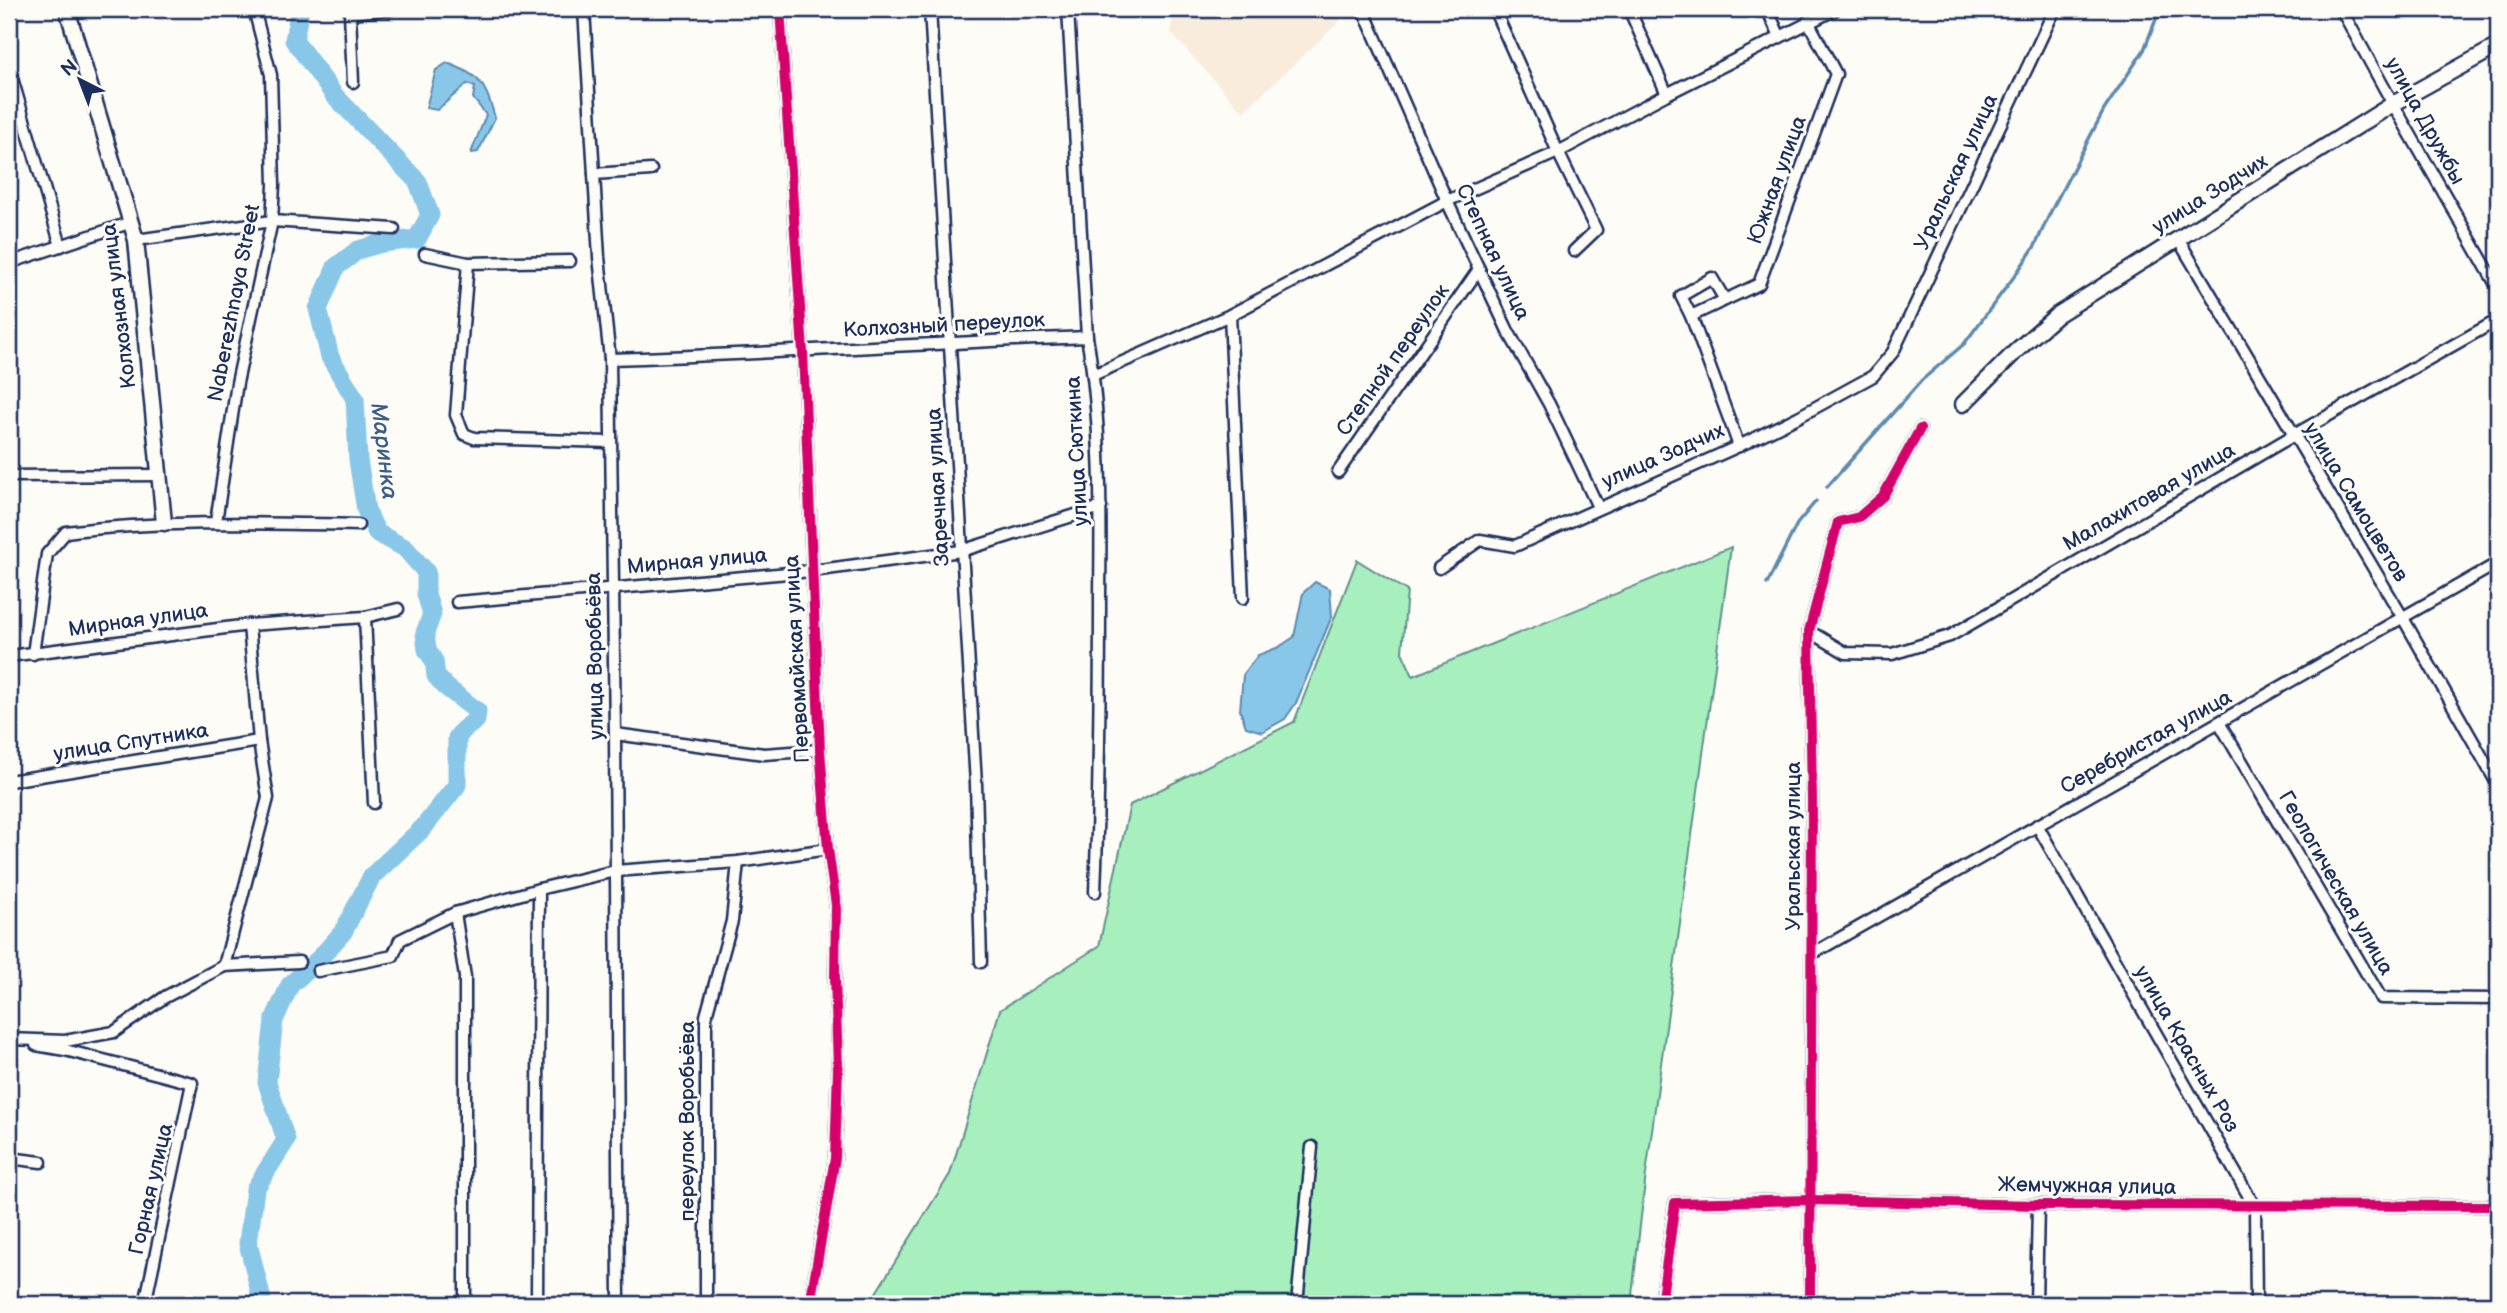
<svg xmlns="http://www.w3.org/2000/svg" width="2507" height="1313" viewBox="0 0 2507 1313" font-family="'Balsamiq Sans',sans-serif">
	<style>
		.built { fill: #f9ecdd }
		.green { fill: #a7efbd; stroke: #618f8e; stroke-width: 2 }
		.water { fill: #89c7e9; stroke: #5d8ab1; stroke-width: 2 }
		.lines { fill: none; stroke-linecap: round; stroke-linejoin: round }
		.stream { stroke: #5d8ab1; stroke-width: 3.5 }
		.river { stroke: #89c7e9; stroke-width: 19 }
		.street-casing { stroke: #1b2f5e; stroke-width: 15 }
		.secondary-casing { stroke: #1b2f5e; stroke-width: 19 }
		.street { stroke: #fdfcf7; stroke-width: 10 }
		.secondary { stroke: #fdfcf7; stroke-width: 14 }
		.cycleway-casing { stroke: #fdfcf7; stroke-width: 15 }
		.cycleway { stroke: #d6006c; stroke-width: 10 }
		.labels { text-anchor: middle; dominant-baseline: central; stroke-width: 6; stroke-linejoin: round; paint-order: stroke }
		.street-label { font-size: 21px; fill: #1b2f5e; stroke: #fdfcf7 }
		.water-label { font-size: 23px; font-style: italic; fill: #3c5d88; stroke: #fdfcf7 }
	</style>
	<rect width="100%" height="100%" fill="#fdfcf7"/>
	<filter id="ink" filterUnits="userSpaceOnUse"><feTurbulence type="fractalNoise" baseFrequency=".0143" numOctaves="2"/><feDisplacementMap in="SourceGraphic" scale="14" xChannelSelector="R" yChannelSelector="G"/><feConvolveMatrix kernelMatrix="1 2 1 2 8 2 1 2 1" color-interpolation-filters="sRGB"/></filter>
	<g filter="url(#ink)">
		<path class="built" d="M1173 9H1330L1341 20 1243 112 1171 33Z"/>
		<path class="green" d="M1731 547 1645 1182 1631 1304H869L950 1174 1000 1010 1099 946 1130 805 1294 722 1357 560 1407 591 1402 652 1413 676Z"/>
		<g class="water">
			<path d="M447 63C480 75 486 84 495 118L478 152 471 153 486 115 473 98 475 87 467 84 437 110 426 108 436 70Z"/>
			<path d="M1315 582 1330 589 1332 616 1296 703 1285 719 1262 732 1246 727 1240 710 1243 675 1258 655 1279 647 1294 637 1303 593Z"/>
		</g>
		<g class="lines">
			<g class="stream">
				<path d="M1827 487 1922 380 1964 344 2016 274 2035 246 2051 211 2104 110 2144 50 2160 9"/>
				<path d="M1767 584 1797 524 1816 501"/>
			</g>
			<path class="river" d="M263 1304 248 1243 255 1189 286 1140 267 1082 274 1020 290 985 319 959 343 932 372 876 423 828 457 785V738L463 730 476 720 477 711 446 687 436 676 434 661 427 650 425 633 432 614 426 594V572L405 548 377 533 366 510 358 460 355 399 330 357 318 309 336 267 358 250 382 243 417 239 430 215 418 182 335 96 294 40 300 9"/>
			<defs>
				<g id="street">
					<path d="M584 9 599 257 610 359 615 734 619 1304"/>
					<path d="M780 9 803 352 820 750 828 849 836 905 835 977 838 1068 835 1158 810 1304"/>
					<path d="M930 9 976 784 981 962"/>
					<path d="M1068 9 1087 337C1102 422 1101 510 1100 596 1100 695 1099 794 1095 892"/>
					<path d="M1363 9 1447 201 1508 331 1549 404 1598 507"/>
					<path d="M1494 9 1558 152 1596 230 1574 251"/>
					<path d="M1629 9 1667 94"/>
					<path d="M1767 9 1780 37"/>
					<path d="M2341 9 2393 104 2498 288"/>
					<path d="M9 68 61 246"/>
					<path d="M353 82 350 13 390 9"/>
					<path d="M594 174 651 170"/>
					<path d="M2178 239 2403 618 2498 785"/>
					<path d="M136 240 272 221 394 229"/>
					<path d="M425 254 468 263 570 261"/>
					<path d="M9 263 132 222"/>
					<path d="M468 263 456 415 464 434 474 438 609 442"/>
					<path d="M1725 300 1712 278 1681 296 1691 316 1739 446"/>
					<path d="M1230 315 1243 598"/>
					<path d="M1691 316 1759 284 1836 74 1808 21"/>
					<path d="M610 359C769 354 927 343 1087 337"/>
					<path d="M1093 375 1230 315 1447 201 1558 152 1667 94 1836 9"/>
					<path d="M1338 472 1479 269"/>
					<path d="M9 476 158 475"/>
					<path d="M216 522 237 383 272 221 274 185 271 75 254 9"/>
					<path d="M1439 568 1480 540 1515 546 1739 446 1798 417 1873 376 1893 352 2055 9"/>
					<path d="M457 602 812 571 961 551 1101 507"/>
					<path d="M365 617 374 803"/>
					<path d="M1809 631 1846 653 1892 654 1950 636 2294 435 2498 320"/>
					<path d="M33 654 47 554 66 532C164 520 261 523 358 525"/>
					<path d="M9 656 249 625 365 617 398 609"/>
					<path d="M2220 724 2381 998 2498 999"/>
					<path d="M615 734 764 754 820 750"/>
					<path d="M9 781 259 741"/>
					<path d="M2037 825 2255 1207 2256 1304"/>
					<path d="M455 913 465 977V1304"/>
					<path d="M1812 954 2498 563"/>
					<path d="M224 966 299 962"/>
					<path d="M318 971 393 956 400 940 455 913 539 889 615 871 738 862 828 849"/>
					<path d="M9 1039 65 1041 114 1032 165 997 224 966 268 798 259 741 249 625"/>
					<path d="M36 1045 65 1050 192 1083 145 1304"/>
					<path d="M9 1158 41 1162"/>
					<path d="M706 1299V1016L732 921 738 862"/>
					<path d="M537 1304 539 889"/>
					<path d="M1297 1304 1312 1147"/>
					<path d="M1661 1304 1675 1203 1810 1200 2038 1205 2498 1206"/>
					<path d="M1810 1304 1812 799 1809 631 1838 522 1859 517 1883 496 1920 429"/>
					<path d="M2036 1304 2038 1205"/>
				</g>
				<g id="secondary">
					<path d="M67 9 136 240 164 523"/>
					<path d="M1963 404 2016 351 2057 315 2393 104 2498 46"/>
				</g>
			</defs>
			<use href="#street" class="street-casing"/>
			<use href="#secondary" class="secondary-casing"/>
			<use href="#street" class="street"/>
			<use href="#secondary" class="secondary"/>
			<defs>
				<g id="cycleway">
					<path d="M780 9 803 352 820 750 828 849 836 905 835 977 838 1068 835 1158 810 1304"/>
					<path d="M1661 1304 1675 1203 1810 1200 2038 1205 2498 1206"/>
					<path d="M1810 1304 1812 799 1809 631 1838 522 1859 517 1883 496 1920 429"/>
				</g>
			</defs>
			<use href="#cycleway" class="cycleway-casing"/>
			<use href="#cycleway" class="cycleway"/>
		</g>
	</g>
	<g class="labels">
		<g class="street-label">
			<text transform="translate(2425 121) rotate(61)">улица Дружбы</text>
			<text transform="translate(1956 172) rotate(-65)">Уральская улица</text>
			<text transform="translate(1777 180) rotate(-70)">Южная улица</text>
			<text transform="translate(2210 194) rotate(-32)">улица Зодчих</text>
			<text transform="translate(1493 252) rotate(65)">Степная улица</text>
			<text transform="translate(234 303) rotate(-79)">Naberezhnaya Street</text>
			<text transform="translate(119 306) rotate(-97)">Колхозная улица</text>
			<text transform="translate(944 325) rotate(-3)">Колхозный переулок</text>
			<text transform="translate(1393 360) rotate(-55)">Степной переулок</text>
			<text transform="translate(1077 451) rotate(-93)">улица Сюткина</text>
			<text transform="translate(1663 456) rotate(-24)">улица Зодчих</text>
			<text transform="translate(938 487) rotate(-93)">Заречная улица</text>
			<text transform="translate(2149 497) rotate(-30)">Малахитовая улица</text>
			<text transform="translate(2356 502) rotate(59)">улица Самоцветов</text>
			<text transform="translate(697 561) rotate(-5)">Мирная улица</text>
			<text transform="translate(138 620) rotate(-8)">Мирная улица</text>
			<text transform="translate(595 656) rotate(-91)">улица Воробьёва</text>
			<text transform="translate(797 659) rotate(-93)">Первомайская улица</text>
			<text transform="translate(131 742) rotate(-9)">улица Спутника</text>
			<text transform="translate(2146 742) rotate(-29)">Серебристая улица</text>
			<text transform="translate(1793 846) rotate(-90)">Уральская улица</text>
			<text transform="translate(2336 883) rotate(60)">Геологическая улица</text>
			<text transform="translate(2187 1049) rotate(60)">улица Красных Роз</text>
			<text transform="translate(687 1121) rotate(-90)">переулок Воробьёва</text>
			<text transform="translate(2087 1186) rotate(1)">Жемчужная улица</text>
			<text transform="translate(151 1189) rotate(-77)">Горная улица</text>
		</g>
		<g class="water-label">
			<text transform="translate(384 451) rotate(83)">Маринка</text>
		</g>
	</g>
	<rect width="2507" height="1313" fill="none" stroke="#fdfcf7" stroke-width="35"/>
	<rect x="18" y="18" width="2472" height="1278" fill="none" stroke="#1b2f5e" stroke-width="2.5" filter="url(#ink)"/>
	<g transform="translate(80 80) rotate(318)" stroke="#fdfcf7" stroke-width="5" paint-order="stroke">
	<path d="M0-5L12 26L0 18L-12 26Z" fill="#1b2f5e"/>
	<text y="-10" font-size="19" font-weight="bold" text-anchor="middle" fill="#1b2f5e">N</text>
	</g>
</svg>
